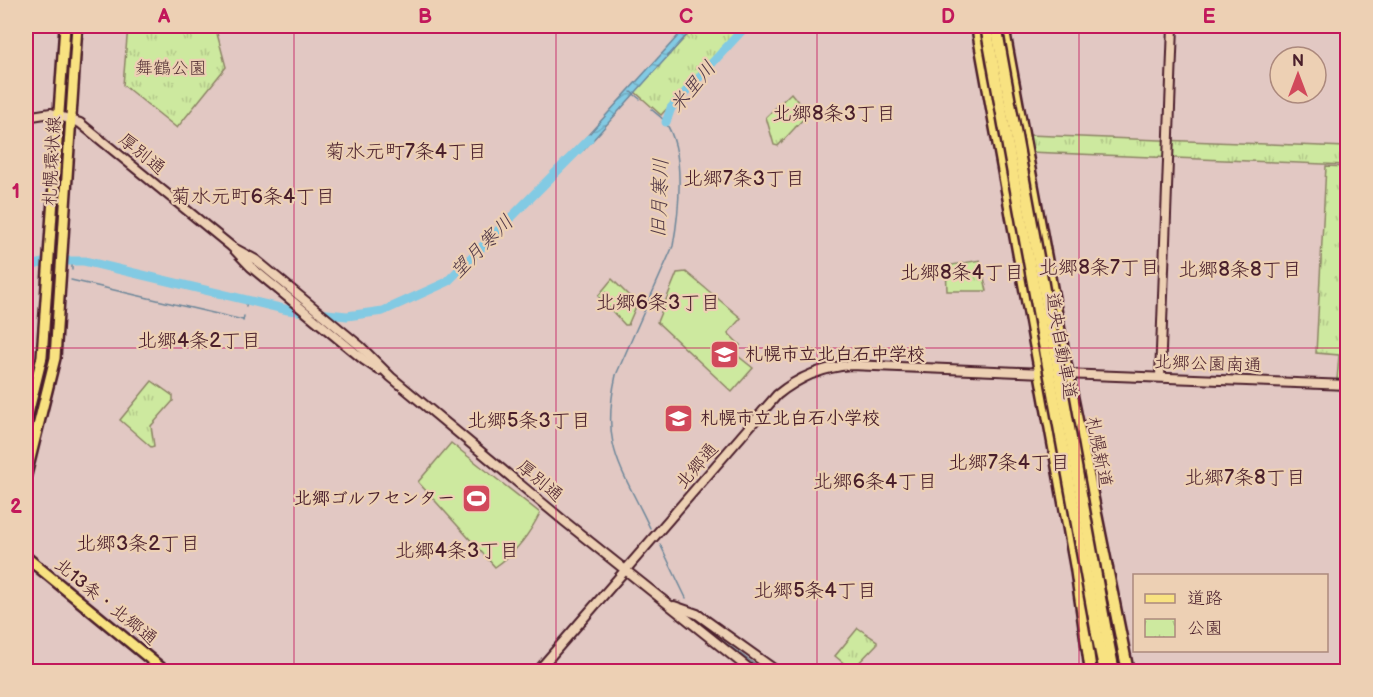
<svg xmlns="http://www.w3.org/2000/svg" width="1373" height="697" viewBox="0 0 1373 697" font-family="'Balsamiq Sans','Klee One',sans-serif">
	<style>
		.green { fill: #cde99f; stroke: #8c8465; stroke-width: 1.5 }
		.park { fill: url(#park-tufts); stroke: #8c8465; stroke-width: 1.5 }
		.water { fill: url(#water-waves); stroke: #6c8699; stroke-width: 1.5 }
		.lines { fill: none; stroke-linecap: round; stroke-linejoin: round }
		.stream { stroke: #6c8699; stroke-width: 1.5 }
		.river { stroke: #82cae3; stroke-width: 9 }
		.minor-casing { stroke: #4a1f2b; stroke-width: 12 }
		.major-casing { stroke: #4a1f2b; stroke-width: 14 }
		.highway-casing { stroke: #4a1f2b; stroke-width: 15 }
		.minor { stroke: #edd0b4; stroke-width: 8 }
		.major { stroke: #f8e281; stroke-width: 9 }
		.highway { stroke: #f8e281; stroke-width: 10 }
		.highway-bridge-casing { stroke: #4a1f2b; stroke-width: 15; stroke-linecap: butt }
		.highway-bridge { stroke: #f8e281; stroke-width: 10 }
		.grid { fill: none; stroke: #c2185b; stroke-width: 1.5; stroke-opacity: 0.55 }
		.labels { text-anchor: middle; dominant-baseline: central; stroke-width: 4.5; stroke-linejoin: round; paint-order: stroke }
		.park-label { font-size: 18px; fill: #573337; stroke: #edd0b4 }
		.street-label { font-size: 18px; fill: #4a1f2b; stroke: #edd0b4 }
		.poi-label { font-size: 18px; font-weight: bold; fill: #4a1f2b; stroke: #edd0b4; text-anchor: start }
		.water-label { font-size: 20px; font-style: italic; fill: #523947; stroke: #edd0b4 }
		.neighbourhood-label { font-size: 20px; fill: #4a1f2b; stroke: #edd0b4 }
		.neatline { fill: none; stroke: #c2185b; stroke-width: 2 }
		.grid-label { font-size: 20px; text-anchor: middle; font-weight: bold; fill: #c2185b }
	</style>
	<defs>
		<pattern id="park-tufts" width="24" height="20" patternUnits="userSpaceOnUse" patternTransform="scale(1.5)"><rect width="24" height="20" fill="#cde99f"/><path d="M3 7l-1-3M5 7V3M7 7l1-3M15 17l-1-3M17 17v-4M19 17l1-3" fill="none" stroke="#b2c789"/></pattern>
		<pattern id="water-waves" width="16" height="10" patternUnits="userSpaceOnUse" patternTransform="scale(1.5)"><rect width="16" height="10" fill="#82cae3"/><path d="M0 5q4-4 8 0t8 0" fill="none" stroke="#72adc3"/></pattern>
	</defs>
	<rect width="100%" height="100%" fill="#e2c8c3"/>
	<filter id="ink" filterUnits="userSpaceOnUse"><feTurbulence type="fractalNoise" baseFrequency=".0167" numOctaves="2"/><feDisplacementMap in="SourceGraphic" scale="12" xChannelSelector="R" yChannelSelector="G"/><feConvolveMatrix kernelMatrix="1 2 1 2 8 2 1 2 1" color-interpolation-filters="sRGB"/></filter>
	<g filter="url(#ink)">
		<g class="green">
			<path d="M686 272 741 318 728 333 740 345 728 348 753 368 732 392 657 322 677 273Z"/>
			<path d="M451 443 540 513C529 535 516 553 495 567L418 482Z"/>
		</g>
		<g class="park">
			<path d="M128 26H215L226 67 177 128 123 85Z"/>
			<path d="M696 26H743L661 115 634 91Z"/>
			<path d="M791 93 808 114 778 146 774 145 766 117Z"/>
			<path d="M1028 135 1347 147V165L1029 152Z"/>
			<path d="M1326 166 1347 167V381L1337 380 1339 355 1316 353Z"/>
			<path d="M980 260 987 291H947L946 266Z"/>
			<path d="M612 279 637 304 628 325H625L598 296Z"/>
			<path d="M152 381 173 396V401L151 426 154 446 151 447 120 420Z"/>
			<path d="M858 628 877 641V644L852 670 835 656Z"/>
		</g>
		<path class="water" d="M687 26H695L584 150 579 145Z"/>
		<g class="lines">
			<g class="stream">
				<path d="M631 92 640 99"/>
				<path d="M72 270V261"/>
				<path d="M71 280 243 320"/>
				<path d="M246 306 247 300"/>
				<path d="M243 321 244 316"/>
				<path d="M650 528C621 466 600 447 616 375L673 246C679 213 686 150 665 122 662 117 655 113 651 109"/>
				<path d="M660 544 686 598"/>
				<path d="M708 630 765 672"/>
			</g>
			<g class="river">
				<path d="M666 122 671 108 746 26"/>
				<path d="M26 267 50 261H84L288 310 347 316 383 311 447 282 589 139"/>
			</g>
			<defs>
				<g id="minor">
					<path d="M26 117 51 113 80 123 232 247 251 267 364 360 379 370"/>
					<path d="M232 247 256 260 360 346 391 377 564 521 753 672"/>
					<path d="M1064 374 1348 385"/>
					<path d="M1160 377 1173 26"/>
					<path d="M674 606 697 614 778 672"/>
					<path d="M537 672 777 395C799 377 823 367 851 365L1043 373"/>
				</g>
				<g id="major">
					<path d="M26 422 42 357 65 26"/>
					<path d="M26 475 55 358 77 26"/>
					<path d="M26 557 166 672"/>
				</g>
				<g id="highway">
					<path d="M977 26 1076 568 1091 672"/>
					<path d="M1003 26 1066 366 1128 672"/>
					<path d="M1106 631 1114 672"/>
					<path d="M1097 634 1105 672"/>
				</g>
			</defs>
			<use href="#minor" class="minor-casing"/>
			<use href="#major" class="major-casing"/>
			<use href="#highway" class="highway-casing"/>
			<use href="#minor" class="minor"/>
			<use href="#major" class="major"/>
			<use href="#highway" class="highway"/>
			<defs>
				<g id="highway-bridge">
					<path d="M986 26 1097 634"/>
					<path d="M996 26 1106 631"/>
				</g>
			</defs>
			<use href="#highway-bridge" class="highway-bridge-casing"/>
			<use href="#highway-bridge" class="highway-bridge"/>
		</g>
	</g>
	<path class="grid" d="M294 26V672M556 26V672M817 26V672M1079 26V672M26 348H1348"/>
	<defs>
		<symbol id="school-square" viewBox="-11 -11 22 22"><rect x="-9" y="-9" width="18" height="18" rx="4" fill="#d1495b" stroke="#edd0b4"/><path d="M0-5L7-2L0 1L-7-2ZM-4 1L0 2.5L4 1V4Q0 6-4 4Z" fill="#fff"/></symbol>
		<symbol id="stadium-square" viewBox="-11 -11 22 22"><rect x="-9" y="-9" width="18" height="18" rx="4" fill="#d1495b" stroke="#edd0b4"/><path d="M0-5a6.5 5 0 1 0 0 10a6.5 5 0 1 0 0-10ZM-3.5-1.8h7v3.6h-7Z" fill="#fff"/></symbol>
	</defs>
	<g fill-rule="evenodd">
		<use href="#school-square" x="708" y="338" width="33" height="33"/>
		<use href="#school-square" x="662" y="402" width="33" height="33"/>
		<use href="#stadium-square" x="460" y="482" width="33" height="33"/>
	</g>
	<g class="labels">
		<g class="park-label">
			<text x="171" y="68">舞鶴公園</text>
		</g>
		<g class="street-label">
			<text transform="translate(142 154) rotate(39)">厚別通</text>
			<text transform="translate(52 161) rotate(-87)">札幌環状線</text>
			<text transform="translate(1061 346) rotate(80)">道央自動車道</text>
			<text transform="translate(1208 364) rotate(2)">北郷公園南通</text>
			<text transform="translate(1099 452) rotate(79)">札幌新道</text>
			<text transform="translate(697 466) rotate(-49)">北郷通</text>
			<text transform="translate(540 481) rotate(40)">厚別通</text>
			<text transform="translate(106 602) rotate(39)">北13条・北郷通</text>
		</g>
		<g class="poi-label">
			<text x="745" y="354">札幌市立北白石中学校</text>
			<text x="700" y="418">札幌市立北白石小学校</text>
			<text x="455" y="498" text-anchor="end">北郷ゴルフセンター</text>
		</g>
		<g class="water-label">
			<text transform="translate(693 87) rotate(-50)">米里川</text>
			<text transform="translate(660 198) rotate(-88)">旧月寒川</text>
			<text transform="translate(482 247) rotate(-45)">望月寒川</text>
		</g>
		<g class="neighbourhood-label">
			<text x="834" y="114">北郷8条3丁目</text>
			<text x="406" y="152">菊水元町7条4丁目</text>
			<text x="744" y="179">北郷7条3丁目</text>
			<text x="253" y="197">菊水元町6条4丁目</text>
			<text x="1099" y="268">北郷8条7丁目</text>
			<text x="1240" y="270">北郷8条8丁目</text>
			<text x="962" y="273">北郷8条4丁目</text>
			<text x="658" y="303">北郷6条3丁目</text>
			<text x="199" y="341">北郷4条2丁目</text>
			<text x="529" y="421">北郷5条3丁目</text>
			<text x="1009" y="463">北郷7条4丁目</text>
			<text x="1245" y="478">北郷7条8丁目</text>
			<text x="875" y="482">北郷6条4丁目</text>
			<text x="138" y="544">北郷3条2丁目</text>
			<text x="457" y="551">北郷4条3丁目</text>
			<text x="815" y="591">北郷5条4丁目</text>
		</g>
	</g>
	<rect width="1373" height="697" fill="none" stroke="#edd0b4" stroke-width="66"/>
	<rect x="1133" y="574" width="195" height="78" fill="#edd0b4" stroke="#ac897d" stroke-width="1.5"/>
	<rect x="1145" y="594" width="30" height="9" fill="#f8e281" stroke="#ac897d" stroke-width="1.5"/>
	<text x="1187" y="604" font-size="18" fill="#4a1f2b">道路</text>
	<rect x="1145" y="619" width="30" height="18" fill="url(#park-tufts)" stroke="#ac897d" stroke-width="1.5"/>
	<text x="1187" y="634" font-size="18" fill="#4a1f2b">公園</text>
	<g transform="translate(1298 75)"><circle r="28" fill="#edd0b4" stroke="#ac897d" stroke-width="1.5"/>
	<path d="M0-4.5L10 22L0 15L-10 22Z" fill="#d1495b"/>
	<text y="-9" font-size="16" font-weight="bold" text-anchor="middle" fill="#4a1f2b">N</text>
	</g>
	<rect x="33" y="33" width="1307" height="631" class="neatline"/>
	<g class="grid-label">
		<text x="164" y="23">A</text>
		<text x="425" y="23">B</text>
		<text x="686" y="23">C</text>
		<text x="948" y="23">D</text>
		<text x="1209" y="23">E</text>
		<text x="16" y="198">1</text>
		<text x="16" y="513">2</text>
	</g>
</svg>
